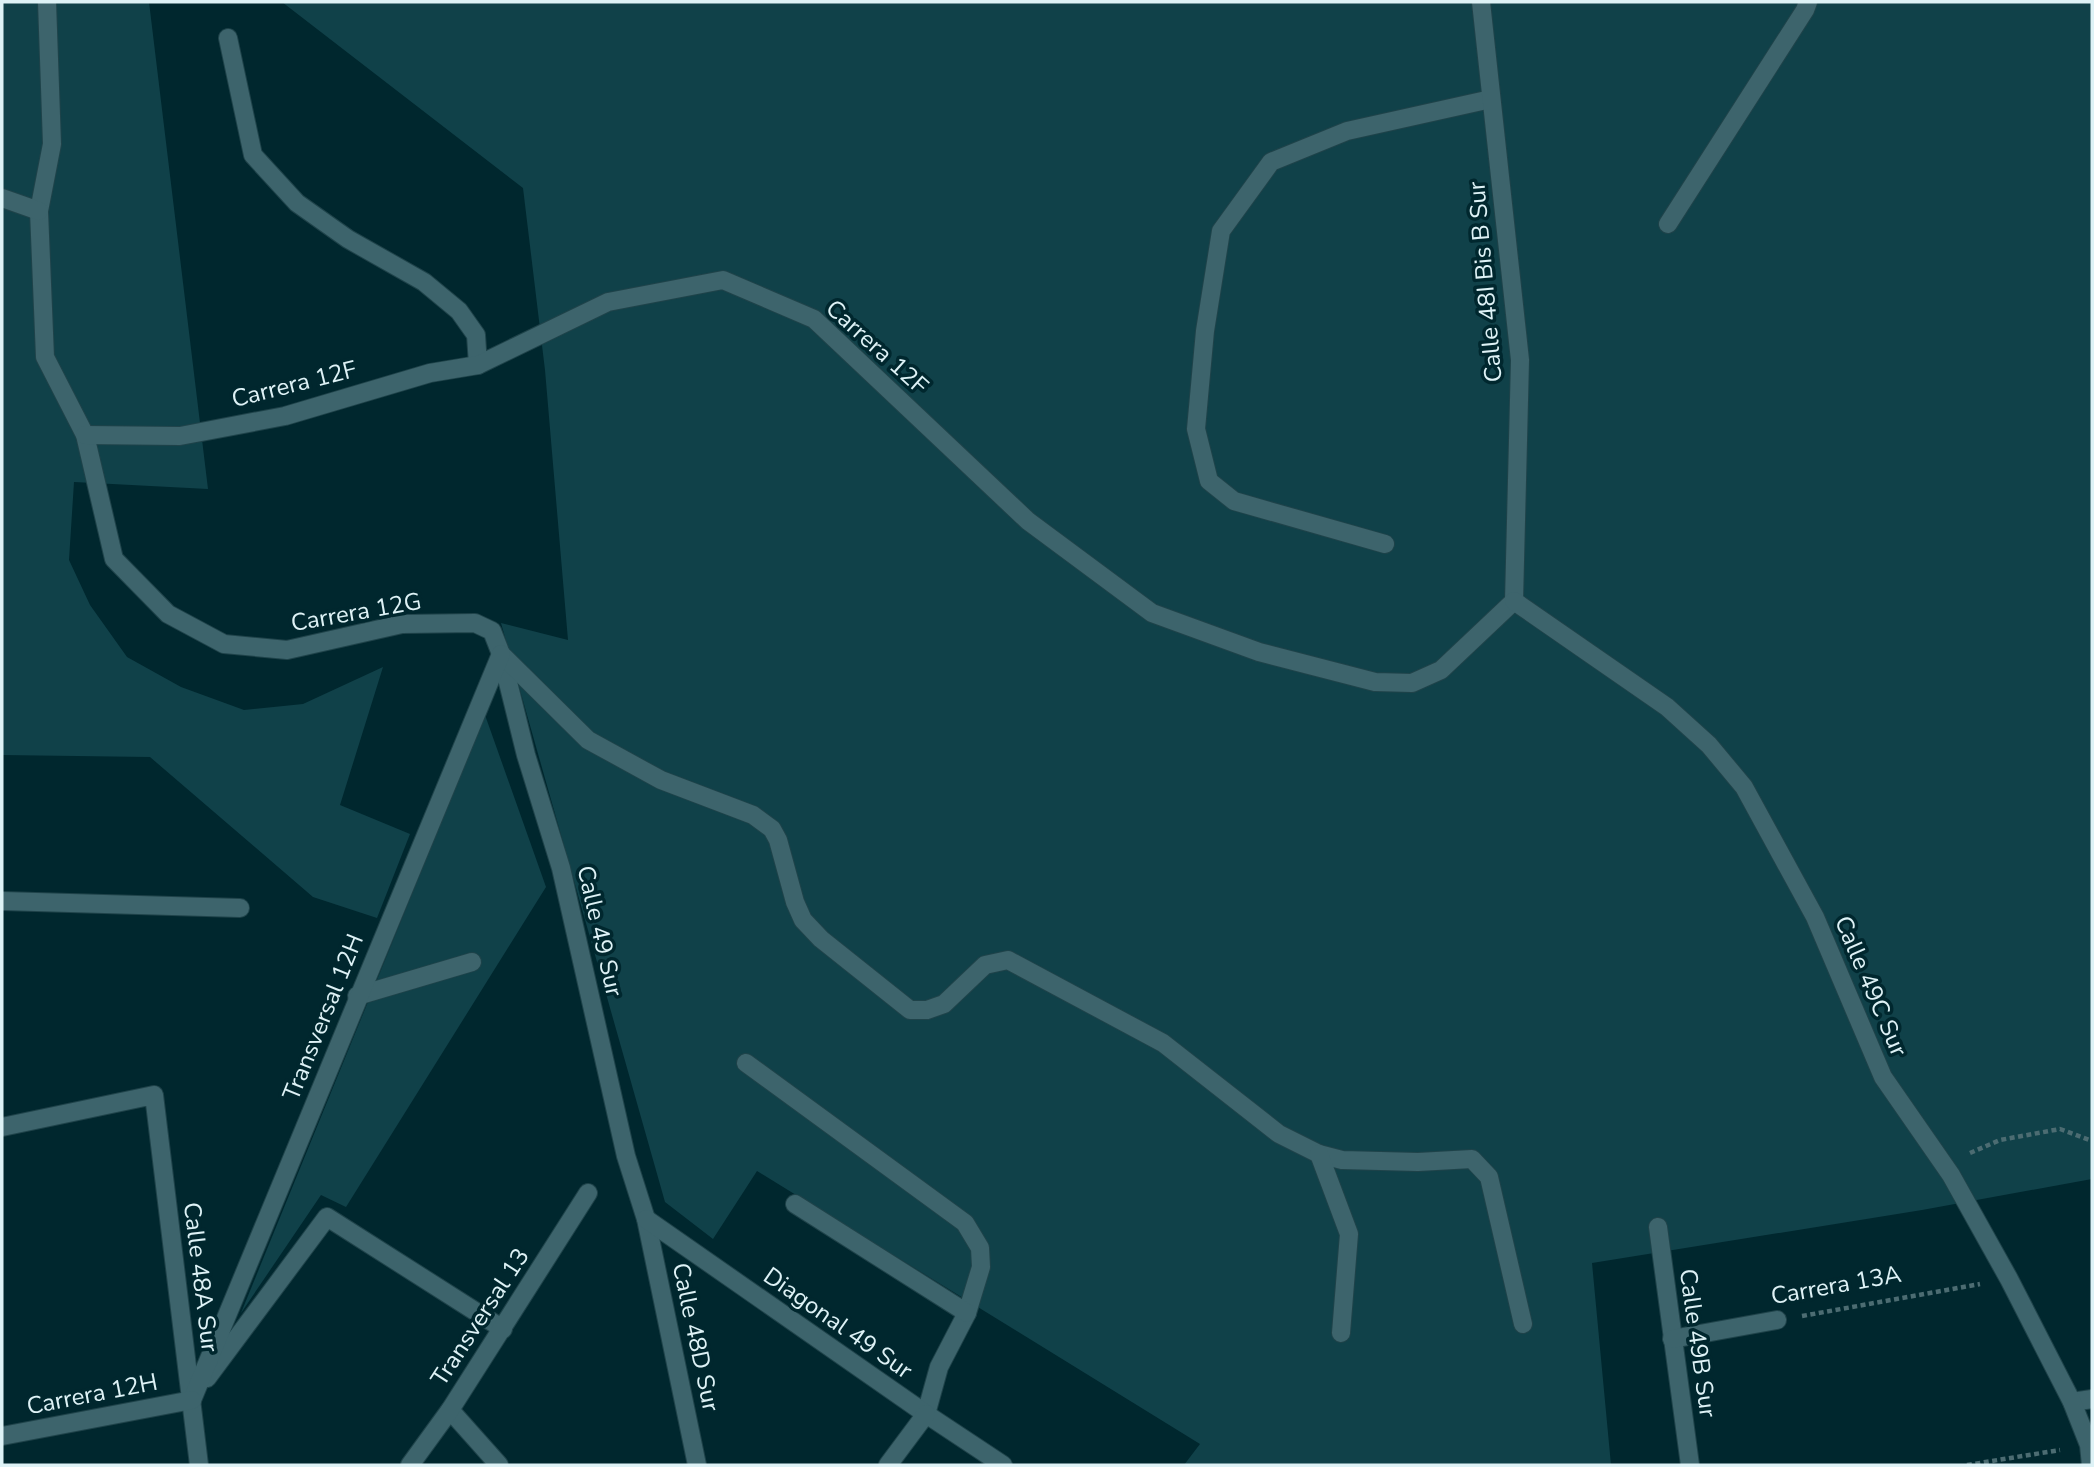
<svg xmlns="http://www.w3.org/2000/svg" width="2094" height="1467" viewBox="0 0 2094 1467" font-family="'Nunito Sans',sans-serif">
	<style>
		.green { fill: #104149 }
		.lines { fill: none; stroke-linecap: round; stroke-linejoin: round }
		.service-casing { stroke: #1f434a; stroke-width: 20 }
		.minor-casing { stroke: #1f434a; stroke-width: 20 }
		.path { stroke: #4c6c72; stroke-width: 4.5; stroke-dasharray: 5 3.5; stroke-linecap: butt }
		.service { stroke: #3d646c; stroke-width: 18 }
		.minor { stroke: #3d646c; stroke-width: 18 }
		.labels { text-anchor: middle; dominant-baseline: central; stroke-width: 7; stroke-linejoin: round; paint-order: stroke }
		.street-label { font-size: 24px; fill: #def2f6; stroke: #00272e }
	</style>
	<rect width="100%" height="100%" fill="#00272e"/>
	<g class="green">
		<path d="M2 2H149L208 489 74 482 69 560 90 605 127 657 181 687 244 710 303 704 383 667 340 805 410 834 377 918 313 897 150 757 2 755Z"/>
		<path d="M282 2H2092V1179L1922 1210 1592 1263 1611 1465H1184L1200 1444 757 1171 713 1239 665 1202 501 623 568 640 545 370 523 188Z"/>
		<path d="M485 715 546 887 346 1207 321 1195 241 1313Z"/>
	</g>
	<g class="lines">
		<defs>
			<g id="service">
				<path d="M228 38 253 155 297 203 348 239 424 282 459 311 476 335 478 365"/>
				<path d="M1668 224 1805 10 1808 2"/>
				<path d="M1385 544 1234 501 1209 481 1196 429 1205 331 1221 231 1271 162 1347 131 1491 99"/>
				<path d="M2 901 240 908"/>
				<path d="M357 996 472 962"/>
				<path d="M746 1063 965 1223 980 1248 981 1267 967 1313 939 1367 926 1414"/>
				<path d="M795 1204 967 1313"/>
				<path d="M2072 1402 2092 1399"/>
			</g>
			<g id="minor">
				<path d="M47 2 52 144 39 211 45 357 85 435 114 559 168 614 224 644 287 650 402 624 475 623 492 631 501 654 526 755 561 868 626 1156 646 1219 697 1465"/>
				<path d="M1481 2 1520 360 1514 601"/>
				<path d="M2 198 39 211"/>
				<path d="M85 435 180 436 285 416 430 373 478 365 608 302 723 280 814 319 1028 521 1152 613 1259 652 1375 682 1412 683 1441 670 1514 601"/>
				<path d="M1514 601 1667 707 1709 745 1744 787 1815 917 1883 1077 1951 1175 2009 1279 2072 1402 2089 1445 2091 1465"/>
				<path d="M501 654 588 740 661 780 753 815 772 829 778 840 795 902 803 920 821 939 910 1010H927L944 1004 985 965 1008 960 1163 1043 1279 1134 1319 1154 1342 1160 1418 1162 1472 1159 1489 1177 1523 1324"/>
				<path d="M2 1127 154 1095 199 1465"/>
				<path d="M1319 1154 1349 1234 1341 1333"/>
				<path d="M646 1219 926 1414 1003 1465"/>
				<path d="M1658 1227 1690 1465"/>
				<path d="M1672 1339 1777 1320"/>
				<path d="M207 1378 327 1217 503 1329"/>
				<path d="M192 1400 501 654"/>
				<path d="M450 1410 499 1465"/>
				<path d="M2 1436 192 1400"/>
				<path d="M410 1465 450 1410 588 1193"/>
				<path d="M888 1465 926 1414"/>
			</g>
		</defs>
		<use href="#service" class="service-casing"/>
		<use href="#minor" class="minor-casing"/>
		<g class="path">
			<path d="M1970 1153 2000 1140 2060 1129 2092 1141"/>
			<path d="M1802 1316 1980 1284"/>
			<path d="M1967 1465 2060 1450"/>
		</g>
		<use href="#service" class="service"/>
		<use href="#minor" class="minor"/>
	</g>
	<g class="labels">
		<g class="street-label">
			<text transform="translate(1485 282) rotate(-95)">Calle 48I Bis B Sur</text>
			<text transform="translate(877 347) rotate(42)">Carrera 12F</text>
			<text transform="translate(294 384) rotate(-14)">Carrera 12F</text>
			<text transform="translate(356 612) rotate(-10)">Carrera 12G</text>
			<text transform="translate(600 931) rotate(77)">Calle 49 Sur</text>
			<text transform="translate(1871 986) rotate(67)">Calle 49C Sur</text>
			<text transform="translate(323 1017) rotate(-68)">Transversal 12H</text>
			<text transform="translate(201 1277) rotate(83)">Calle 48A Sur</text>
			<text transform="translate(1836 1285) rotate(-10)">Carrera 13A</text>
			<text transform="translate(480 1317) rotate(-57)">Transversal 13</text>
			<text transform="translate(838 1323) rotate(35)">Diagonal 49 Sur</text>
			<text transform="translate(696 1337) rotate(78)">Calle 48D Sur</text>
			<text transform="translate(1698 1343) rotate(82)">Calle 49B Sur</text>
			<text transform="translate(92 1394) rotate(-11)">Carrera 12H</text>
		</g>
	</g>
	<rect width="2094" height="1467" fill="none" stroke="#def2f6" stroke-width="7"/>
</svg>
